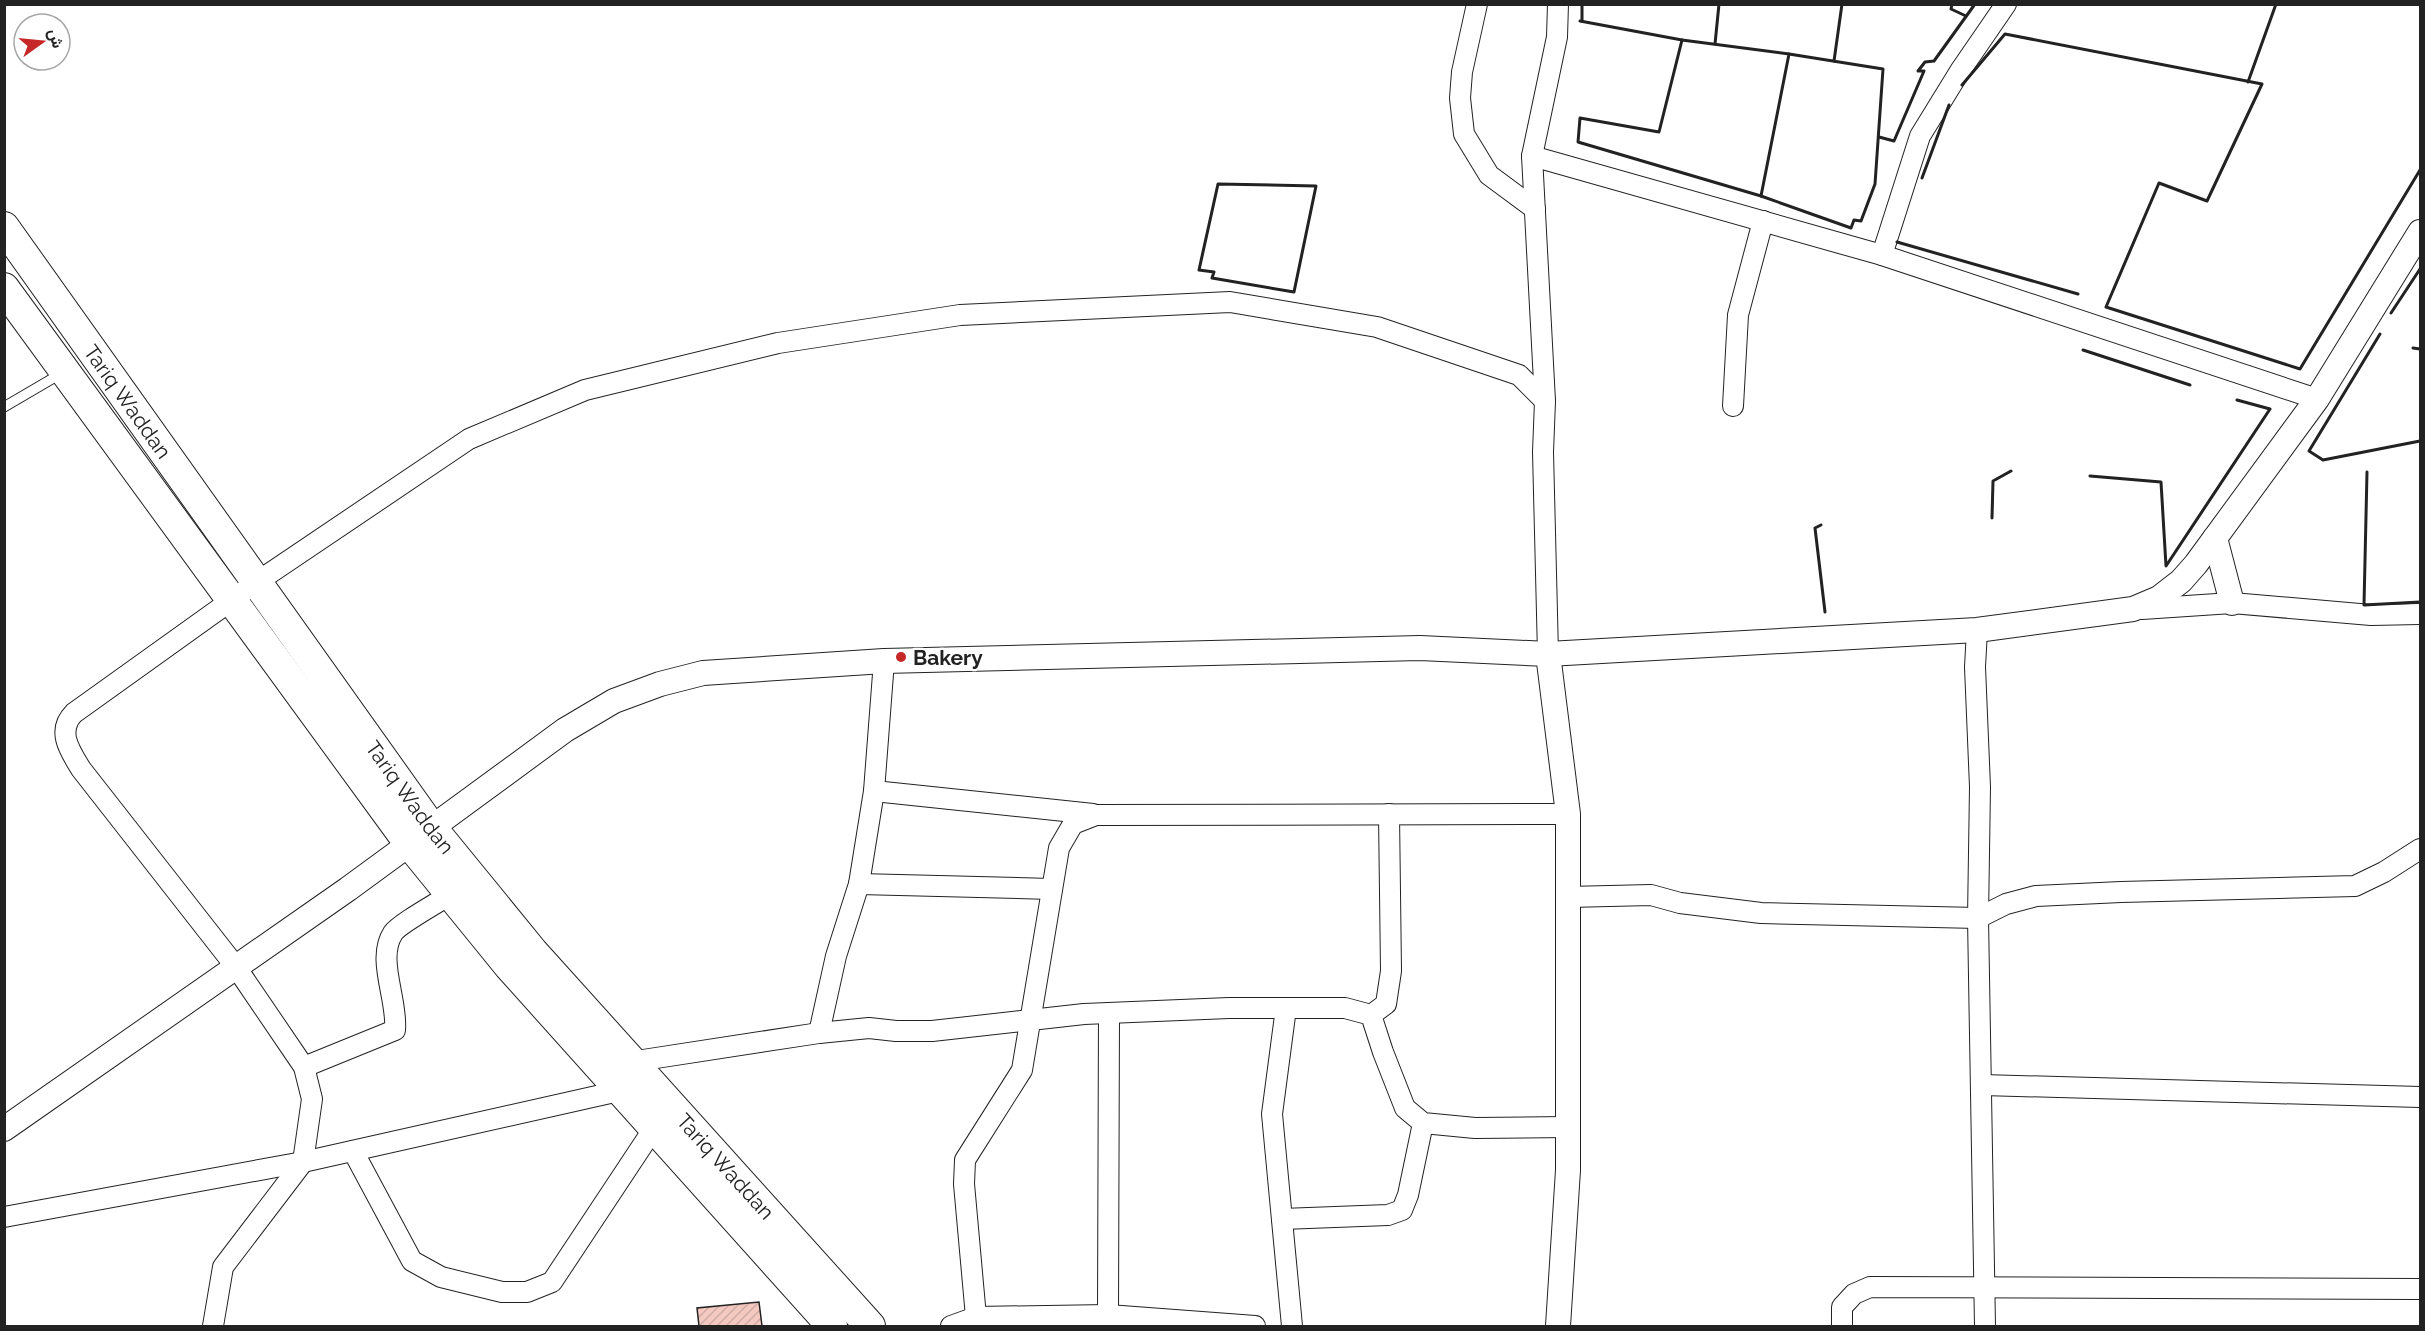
<svg xmlns="http://www.w3.org/2000/svg" width="2425" height="1331" viewBox="0 0 2425 1331" font-family="Raleway,Vazirmatn,sans-serif">
	<style>
		.building { fill: url(#building-hatch); stroke: #222; stroke-width: 1.5 }
		.lines { fill: none; stroke-linecap: round; stroke-linejoin: round }
		.service-casing { stroke: #222; stroke-width: 11 }
		.minor-casing { stroke: #222; stroke-width: 22 }
		.tertiary-casing { stroke: #222; stroke-width: 26 }
		.primary-casing { stroke: #222; stroke-width: 32 }
		.service { stroke: #fff; stroke-width: 9 }
		.minor { stroke: #fff; stroke-width: 20 }
		.tertiary { stroke: #fff; stroke-width: 24 }
		.primary { stroke: #fff; stroke-width: 30 }
		.wall { stroke: #222; stroke-width: 3 }
		.poi-dot { fill: #c62828; stroke: #fff; stroke-width: 2 }
		.labels { text-anchor: middle; dominant-baseline: central; stroke-width: 4.5; stroke-linejoin: round; paint-order: stroke }
		.street-label { font-size: 21px; fill: #222; stroke: #fff }
		.poi-label { font-size: 21px; font-weight: bold; fill: #222; stroke: #fff; text-anchor: start }
	</style>
	<defs>
		<pattern id="building-hatch" width="6" height="6" patternUnits="userSpaceOnUse" patternTransform="scale(1.5)"><rect width="6" height="6" fill="#f3c9c0"/><path d="M-1 1l2-2M0 6l6-6M5 7l2-2" fill="none" stroke="#d0aca5"/></pattern>
	</defs>
	<rect width="100%" height="100%" fill="#fff"/>
	<path class="building" d="M759 1302 762 1326H699L697 1308Z"/>
	<g class="lines">
		<defs>
			<path id="service" d="M4 407 62 373"/>
			<g id="minor">
				<path d="M1477 4 1462 72 1460 98 1464 134 1489 175 1535 209"/>
				<path d="M1532 156 1882 255 2317 399"/>
				<path d="M1882 255 1920 136 1960 71 2006 4"/>
				<path d="M1733 406 1738 315 1763 221"/>
				<path d="M2142 609 2232 603 2371 615 2420 614"/>
				<path d="M1977 630 1975 667 1980 787 1978 918 1985 1326"/>
				<path d="M1548 654 1543 452 1545 401 1532 156 1557 37 1558 4"/>
				<path d="M874 791 1093 814"/>
				<path d="M859 884 1052 889"/>
				<path d="M1568 897 1651 895 1680 903 1761 913 1978 918 2006 904 2036 896 2121 892 2355 886 2384 872 2420 849"/>
				<path d="M1286 1008 1272 1114 1292 1326"/>
				<path d="M1371 1015 1386 1004 1391 971 1389 814"/>
				<path d="M819 1033 836 956 859 884 874 791 884 661"/>
				<path d="M630 1062 819 1033 869 1028 896 1031H932L1084 1014 1229 1008H1345L1371 1015 1383 1052 1405 1108 1423 1123 1475 1128 1567 1127"/>
				<path d="M304 1067 395 1030C398 1000 376 959 393 933 399 924 439 902 451 894"/>
				<path d="M1982 1085 2420 1097"/>
				<path d="M353 1151 412 1261 441 1277 502 1292H527L552 1282 654 1128"/>
				<path d="M4 1217 303 1162 619 1091"/>
				<path d="M1282 1219 1388 1215 1402 1210 1408 1195 1423 1123"/>
				<path d="M1108 1315 1109 1013"/>
				<path d="M976 1317 964 1184 965 1160 1022 1070 1059 848 1073 824 1096 815 1568 814"/>
				<path d="M213 1326 223 1267 303 1162 312 1099 304 1067 236 967 81 769C70 751 56 731 74 713L257 582 469 439 585 390 778 343 960 315 1230 302 1377 327 1519 375 1545 401"/>
				<path d="M951 1326 976 1317 1108 1315 1255 1326"/>
				<path d="M1842 1326V1307L1854 1294 1870 1287 2420 1289"/>
			</g>
			<g id="tertiary">
				<path d="M2215 538 2232 603"/>
				<path d="M1548 654 1568 814V1170L1558 1326"/>
				<path d="M4 1129 348 889 565 730 614 701 660 684 703 673 884 661 1420 648 1548 654 1977 630 2133 609 2159 598 2181 581 2196 564 2317 399 2420 232"/>
			</g>
			<g id="primary">
				<path id="s1" d="M4 227 431 827 533 952 870 1326"/>
				<path d="M4 288 409 843 509 966 832 1326"/>
			</g>
		</defs>
		<use href="#service" class="service-casing"/>
		<use href="#minor" class="minor-casing"/>
		<use href="#tertiary" class="tertiary-casing"/>
		<use href="#primary" class="primary-casing"/>
		<use href="#service" class="service"/>
		<use href="#minor" class="minor"/>
		<use href="#tertiary" class="tertiary"/>
		<use href="#primary" class="primary"/>
		<g class="wall">
			<path d="M1952 4 1951 9 1966 16"/>
			<path d="M1580 21 1682 40"/>
			<path d="M1582 21V4"/>
			<path d="M1682 40 1789 54 1761 196 1578 142 1580 118 1659 132Z"/>
			<path d="M1715 44 1719 4"/>
			<path d="M1834 61 1842 4"/>
			<path d="M2248 82 2276 4"/>
			<path d="M1962 85 2005 34 2262 84 2207 201 2159 183 2106 307 2300 369 2420 170"/>
			<path d="M1879 137 1894 141 1924 71H1918L1925 62 1934 61 1975 4"/>
			<path d="M1922 178 1949 105"/>
			<path d="M1218 184 1316 186 1294 292 1212 278 1214 272 1199 270Z"/>
			<path d="M1761 196 1851 228 1854 220 1861 221 1875 184 1883 69 1789 54"/>
			<path d="M1897 242 2078 294"/>
			<path d="M2391 313 2420 269"/>
			<path d="M2380 334 2309 451 2323 460 2420 441"/>
			<path d="M2413 348 2420 349"/>
			<path d="M2083 350 2190 385"/>
			<path d="M2367 472 2364 605 2420 602"/>
			<path d="M2090 476 2161 482 2166 566 2270 409 2237 400"/>
			<path d="M1992 518 1993 481 2011 471"/>
			<path d="M1821 525 1815 528 1825 612"/>
		</g>
	</g>
	<circle class="poi-dot" cx="901" cy="657" r="6"/>
	<g class="labels">
		<g class="street-label">
			<text stroke="none"><textPath href="#s1" startOffset="214">Tariq Waddan</textPath></text>
			<text stroke="none"><textPath href="#s1" startOffset="700">Tariq Waddan</textPath></text>
			<text stroke="none"><textPath href="#s1" startOffset="1186">Tariq Waddan</textPath></text>
		</g>
		<g class="poi-label">
			<text x="913" y="657">Bakery</text>
		</g>
	</g>
	<rect width="2425" height="1331" fill="none" stroke="#222222" stroke-width="12"/>
	<g transform="translate(42 42) rotate(75)"><circle r="28" fill="#ffffff" stroke="#a7a7a7" stroke-width="1.5"/>
	<path d="M0-4.5L10 22L0 15L-10 22Z" fill="#c62828"/>
	<text y="-9" font-size="16" font-weight="bold" text-anchor="middle" fill="#222222">ش</text>
	</g>
</svg>
